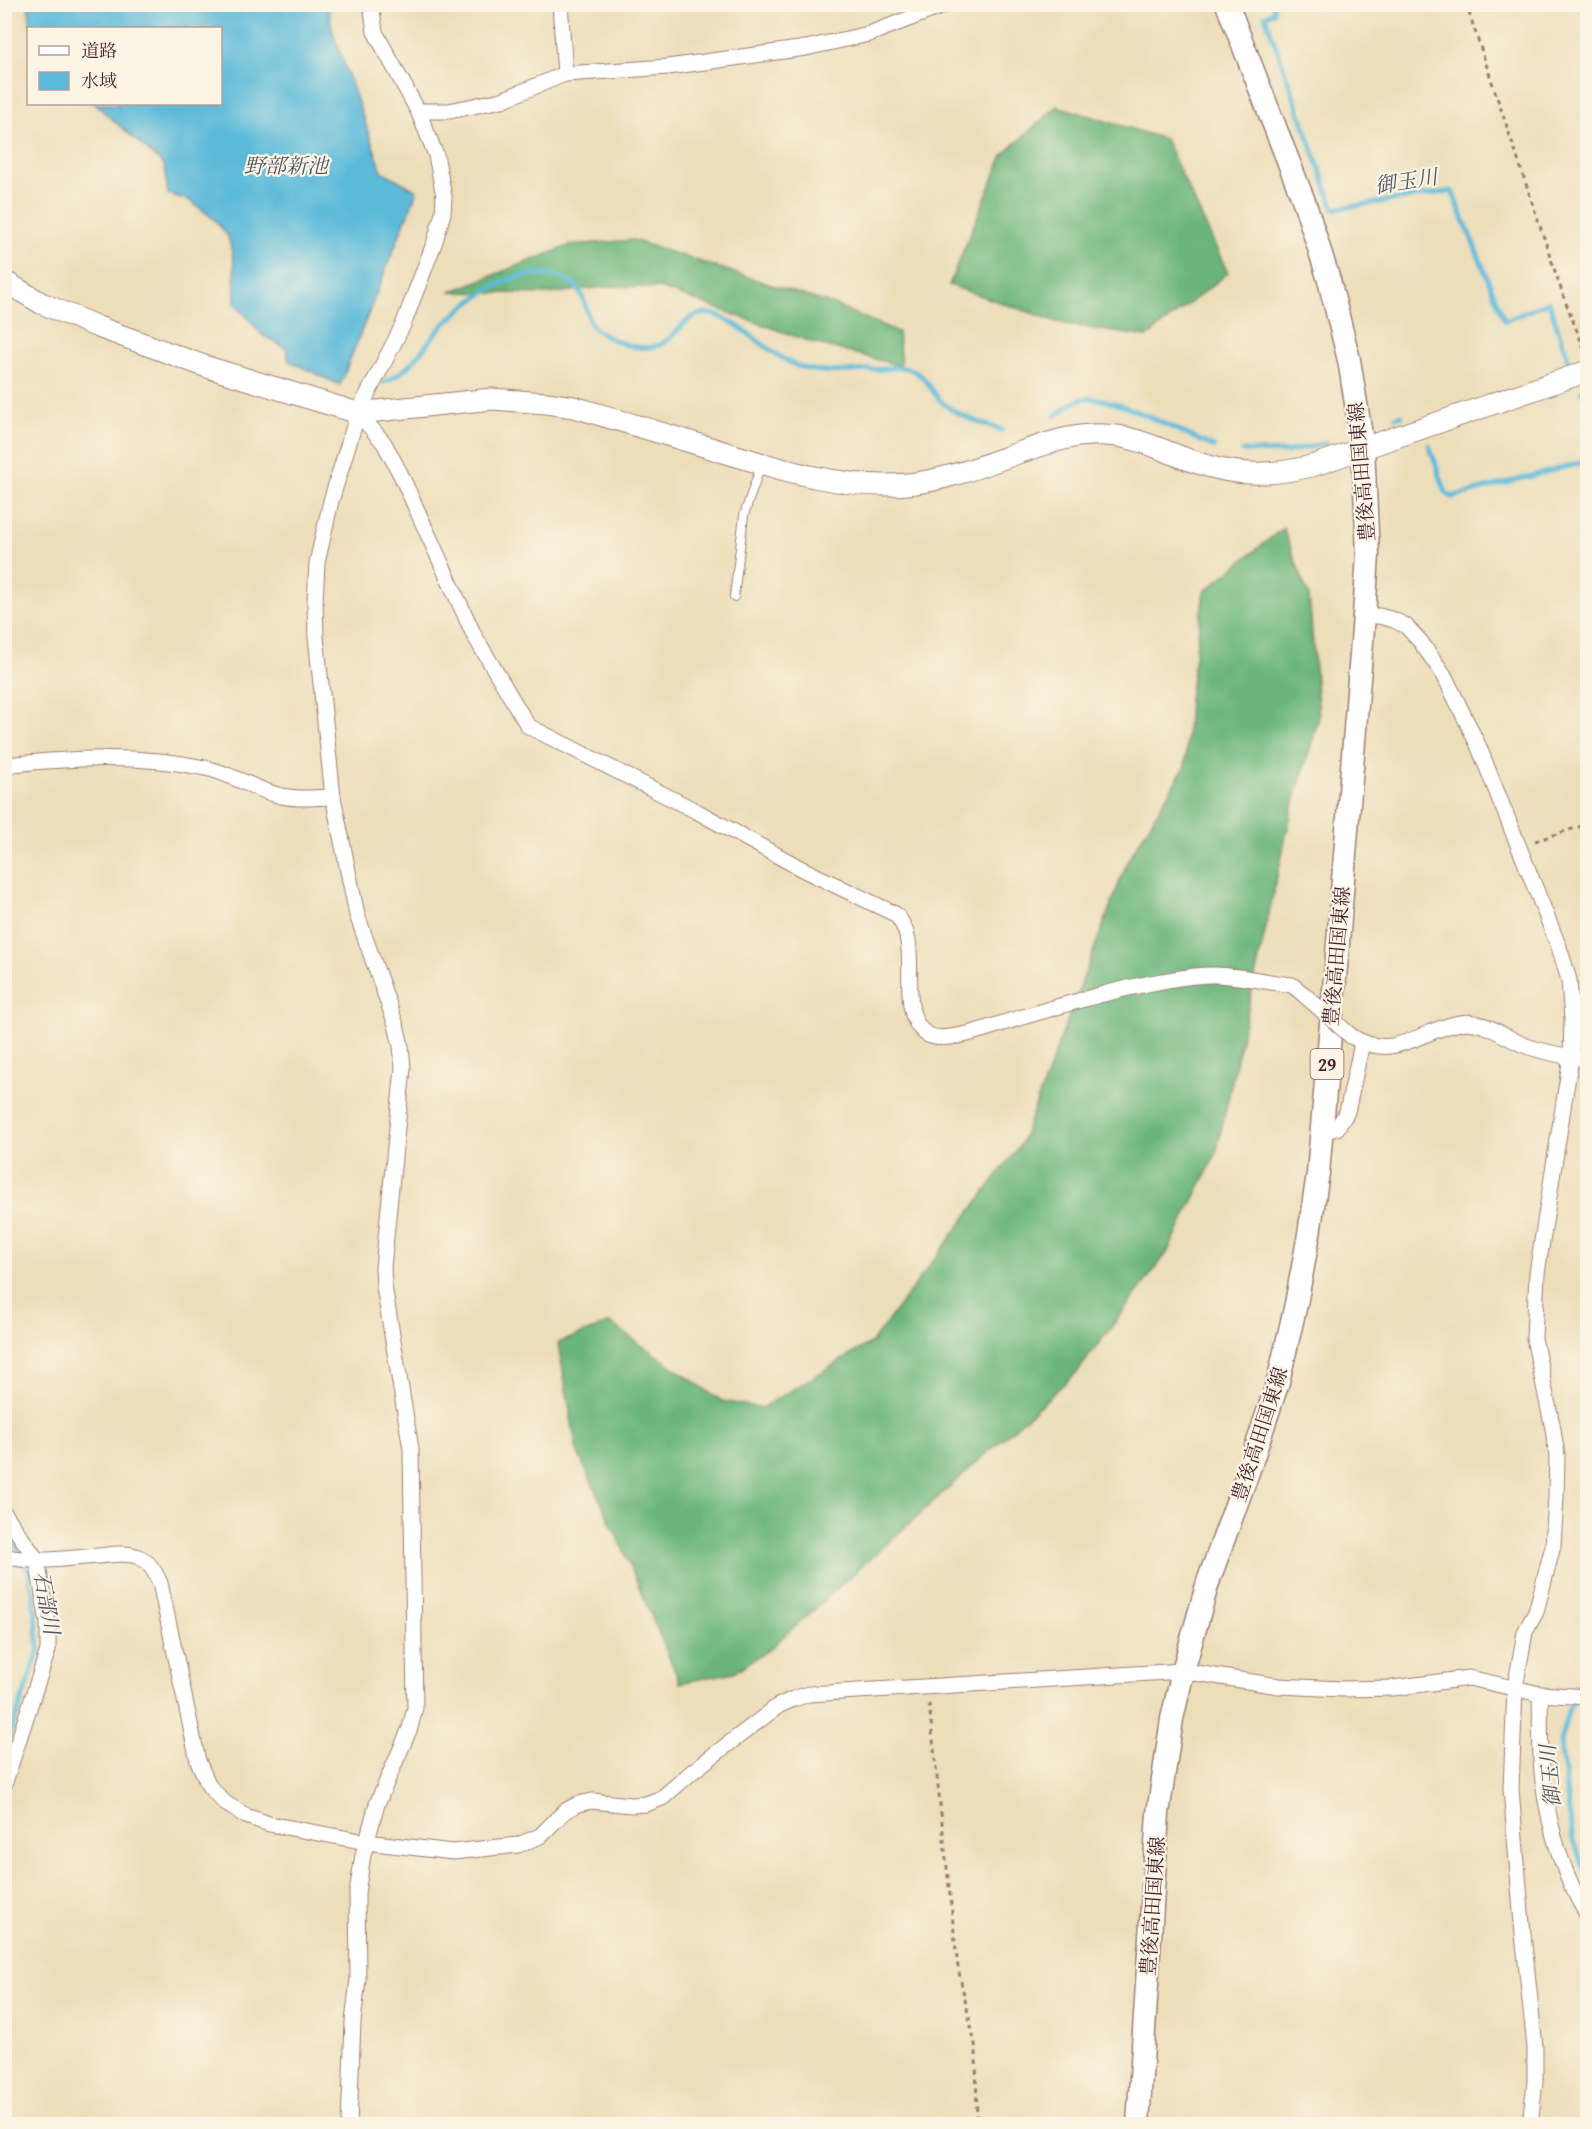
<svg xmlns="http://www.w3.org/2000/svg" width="1592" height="2129" viewBox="0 0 1592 2129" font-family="'Gentium Book Plus','Noto Serif JP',serif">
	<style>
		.forest { fill: #6bb57c; stroke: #5a6a54; stroke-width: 1.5 }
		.water { fill: #5bbad9; stroke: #526c82; stroke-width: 1.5 }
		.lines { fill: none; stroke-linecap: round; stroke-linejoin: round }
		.stream { stroke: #5bbad9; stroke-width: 5 }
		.lane-casing { stroke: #9c7e72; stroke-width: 10 }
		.street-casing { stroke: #9c7e72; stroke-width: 17 }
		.secondary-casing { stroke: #9c7e72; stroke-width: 23 }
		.primary-casing { stroke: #9c7e72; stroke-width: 25 }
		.path { stroke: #9c7e72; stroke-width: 3; stroke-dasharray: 4.5 4.5; stroke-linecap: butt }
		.lane { stroke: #fff; stroke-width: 8 }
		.street { stroke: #fff; stroke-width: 15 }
		.secondary { stroke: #fff; stroke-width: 21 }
		.primary { stroke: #fff; stroke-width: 22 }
		.street-bridge-casing { stroke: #9c7e72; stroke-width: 17; stroke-linecap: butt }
		.street-bridge { stroke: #fff; stroke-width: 15 }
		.labels { text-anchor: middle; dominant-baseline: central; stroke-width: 4.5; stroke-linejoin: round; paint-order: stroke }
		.shield { fill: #fcf5e5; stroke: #7f5f63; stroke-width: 1.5 }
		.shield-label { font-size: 18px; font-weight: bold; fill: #4a1f2b }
		.street-label { font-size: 20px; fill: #4a1f2b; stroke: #fcf5e5 }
		.water-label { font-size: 21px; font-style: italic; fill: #505568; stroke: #fcf5e5 }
	</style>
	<rect width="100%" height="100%" fill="#fcf5e5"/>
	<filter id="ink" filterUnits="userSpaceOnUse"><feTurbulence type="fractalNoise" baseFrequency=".0167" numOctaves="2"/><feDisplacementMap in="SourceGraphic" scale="12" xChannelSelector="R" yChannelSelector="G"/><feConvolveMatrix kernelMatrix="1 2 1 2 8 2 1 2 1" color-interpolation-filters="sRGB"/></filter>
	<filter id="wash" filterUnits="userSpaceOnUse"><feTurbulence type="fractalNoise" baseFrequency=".008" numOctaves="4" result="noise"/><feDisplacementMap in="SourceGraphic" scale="24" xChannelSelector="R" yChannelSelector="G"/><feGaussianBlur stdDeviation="1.35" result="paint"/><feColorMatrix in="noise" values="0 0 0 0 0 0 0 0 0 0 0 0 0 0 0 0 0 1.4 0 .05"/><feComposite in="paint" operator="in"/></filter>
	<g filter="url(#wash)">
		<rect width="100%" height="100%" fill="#eddeba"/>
		<g class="forest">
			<path d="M1057 106 1165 139 1228 273 1147 337 1064 324 949 285 1003 155Z"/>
			<path d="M633 240 834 305 898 332 901 366 811 342 660 288 612 286 546 294 450 292 571 245Z"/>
			<path d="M1283 528 1309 596 1319 718 1292 809 1216 1154 1167 1253 1078 1371 770 1649 734 1672 680 1683 623 1549 577 1451 558 1343 610 1323 722 1401 762 1408 872 1342 1021 1144 1127 862 1185 766 1189 699 1204 592Z"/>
		</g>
		<path class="water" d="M112 4 328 5 332 29 382 171 417 191 340 385 289 361 286 348 262 335 235 303 234 261 228 236 214 219 189 200 168 194 164 165 95 104H220V28H31L28 5H76L91 8Z"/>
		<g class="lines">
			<g class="stream">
				<path d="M1273 4 1274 12 1265 16 1334 209 1452 191 1505 321 1549 302 1570 365"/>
				<path d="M384 382C408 373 420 352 436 333 453 313 492 283 518 277 539 271 571 273 582 296 586 304 587 314 590 322 595 332 613 341 624 344 637 348 651 350 663 343 679 335 687 309 712 314 738 320 767 352 793 364 820 377 854 370 883 369 891 368 902 366 910 369 929 377 931 393 944 404 960 417 984 424 1002 430"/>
				<path d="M1582 391 1588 401"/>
				<path d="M1055 416C1063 410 1073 401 1083 399 1108 392 1188 436 1214 447"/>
				<path d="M1396 417 1402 415"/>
				<path d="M1429 445 1446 493 1452 497 1588 461"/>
				<path d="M1243 451 1287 452 1326 443"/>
				<path d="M4 1530 14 1543 28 1570 33 1592 39 1650 4 1752"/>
				<path d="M1588 1677 1569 1708 1560 1742 1573 1841 1588 1876"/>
			</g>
		</g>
	</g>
	<g filter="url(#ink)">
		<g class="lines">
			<defs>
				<path id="lane" d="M734 597 744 515 761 465"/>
				<g id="street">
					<path d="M560 4 565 74"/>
					<path d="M418 111H449L502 100 565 74 668 67 806 48 869 34 948 4"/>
					<path d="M358 413 384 443 400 473 474 635 528 726 698 812 802 869 895 914C925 942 894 1009 925 1033 943 1047 995 1025 1016 1019 1064 1005 1112 990 1162 981 1179 978 1198 974 1216 975 1241 976 1267 982 1292 985L1302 993"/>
					<path d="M1364 616H1379L1394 620 1406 626 1420 641 1444 675 1478 745 1559 947 1569 980 1572 1019 1571 1057 1537 1273 1534 1338 1553 1429 1557 1456 1556 1497 1553 1546 1536 1612 1525 1632 1515 1688 1511 1789 1522 1924 1535 2048V2082L1530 2124"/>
					<path d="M4 765C71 758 139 754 205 768 230 773 250 787 274 794 293 800 313 798 333 797"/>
					<path d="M1351 1036C1394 1063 1419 1030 1460 1023 1484 1018 1507 1040 1529 1047 1548 1053 1568 1057 1588 1059"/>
					<path d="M1321 1132 1337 1128 1347 1112 1362 1043"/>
					<path d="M4 1513 37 1560 48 1623V1650L4 1785"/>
					<path d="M4 1556C35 1564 67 1558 98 1556 110 1555 124 1552 136 1556 149 1560 155 1572 160 1583L198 1761 209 1786 225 1803 246 1816 269 1824 366 1842 453 1852 518 1845 540 1836 565 1811 578 1804 592 1801 631 1805 646 1804 662 1798 693 1771 778 1706 793 1699 809 1694 1183 1671 1279 1686 1342 1689 1393 1688 1469 1678 1540 1694 1588 1697"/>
					<path d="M1540 1694C1541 1722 1539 1753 1543 1781 1549 1827 1563 1876 1588 1916"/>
					<path d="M349 2124 353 2022 358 1979 357 1893 363 1855 377 1804 410 1728 415 1708 411 1449 384 1286 383 1267 403 1068 401 1046 396 1025 357 915 333 797 316 637 315 601 317 563 331 501 358 413 403 325 435 241 443 213 444 196 436 155 418 111 375 32 371 4"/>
				</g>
				<path id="secondary" d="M4 281 41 303 98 327 207 367 358 413 492 399 546 403 574 407C622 421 670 436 717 450 779 469 843 490 908 484 947 480 984 465 1021 452 1049 443 1075 433 1105 435 1137 436 1165 452 1195 462 1237 477 1273 476 1315 465L1588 371"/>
				<path id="primary" d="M1138 2124 1158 1813 1172 1719 1183 1671 1208 1582 1248 1472 1278 1382 1296 1304 1309 1234 1318 1173 1338 943 1364 616 1368 554 1363 447 1349 360 1329 280 1305 204 1227 4"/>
			</defs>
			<use href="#lane" class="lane-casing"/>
			<use href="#street" class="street-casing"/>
			<use href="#secondary" class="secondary-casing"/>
			<use href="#primary" class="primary-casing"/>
			<g class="path">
				<path d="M1466 4 1564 298 1586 354"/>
				<path d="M1535 841 1588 824"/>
				<path d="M929 1704 958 1968 976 2049 977 2124"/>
			</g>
			<use href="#lane" class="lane"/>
			<use href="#street" class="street"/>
			<use href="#secondary" class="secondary"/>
			<use href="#primary" class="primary"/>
			<defs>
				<path id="street-bridge" d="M1302 993 1351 1036"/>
			</defs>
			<use href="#street-bridge" class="street-bridge-casing"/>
			<use href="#street-bridge" class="street-bridge"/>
		</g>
	</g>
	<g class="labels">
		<rect class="shield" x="1310.5" y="1049" width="33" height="30" rx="4.5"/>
		<g class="shield-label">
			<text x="1327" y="1064">29</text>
		</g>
		<g class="street-label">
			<text transform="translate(1361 472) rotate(-95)">豊後高田国東線</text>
			<text transform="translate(1336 956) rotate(-85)">豊後高田国東線</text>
			<text transform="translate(1259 1434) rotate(-72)">豊後高田国東線</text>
			<text transform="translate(1152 1906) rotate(-86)">豊後高田国東線</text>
		</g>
		<g class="water-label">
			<text x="286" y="165">野部新池</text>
			<text transform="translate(1406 181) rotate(-9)">御玉川</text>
			<text transform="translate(47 1603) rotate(80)">石部川</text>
			<text transform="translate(1550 1776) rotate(-95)">御玉川</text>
		</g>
	</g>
	<rect width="1592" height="2129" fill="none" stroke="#fcf5e5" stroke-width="24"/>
	<rect x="27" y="27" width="195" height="78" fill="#fcf5e5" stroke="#b59f9b" stroke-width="1.5"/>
	<rect x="39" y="46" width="30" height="9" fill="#ffffff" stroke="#b59f9b" stroke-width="1.5"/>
	<text x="81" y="57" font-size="18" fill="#4a1f2b">道路</text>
	<rect x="39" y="72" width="30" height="18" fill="#5bbad9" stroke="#b59f9b" stroke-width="1.5"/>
	<text x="81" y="87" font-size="18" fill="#4a1f2b">水域</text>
</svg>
